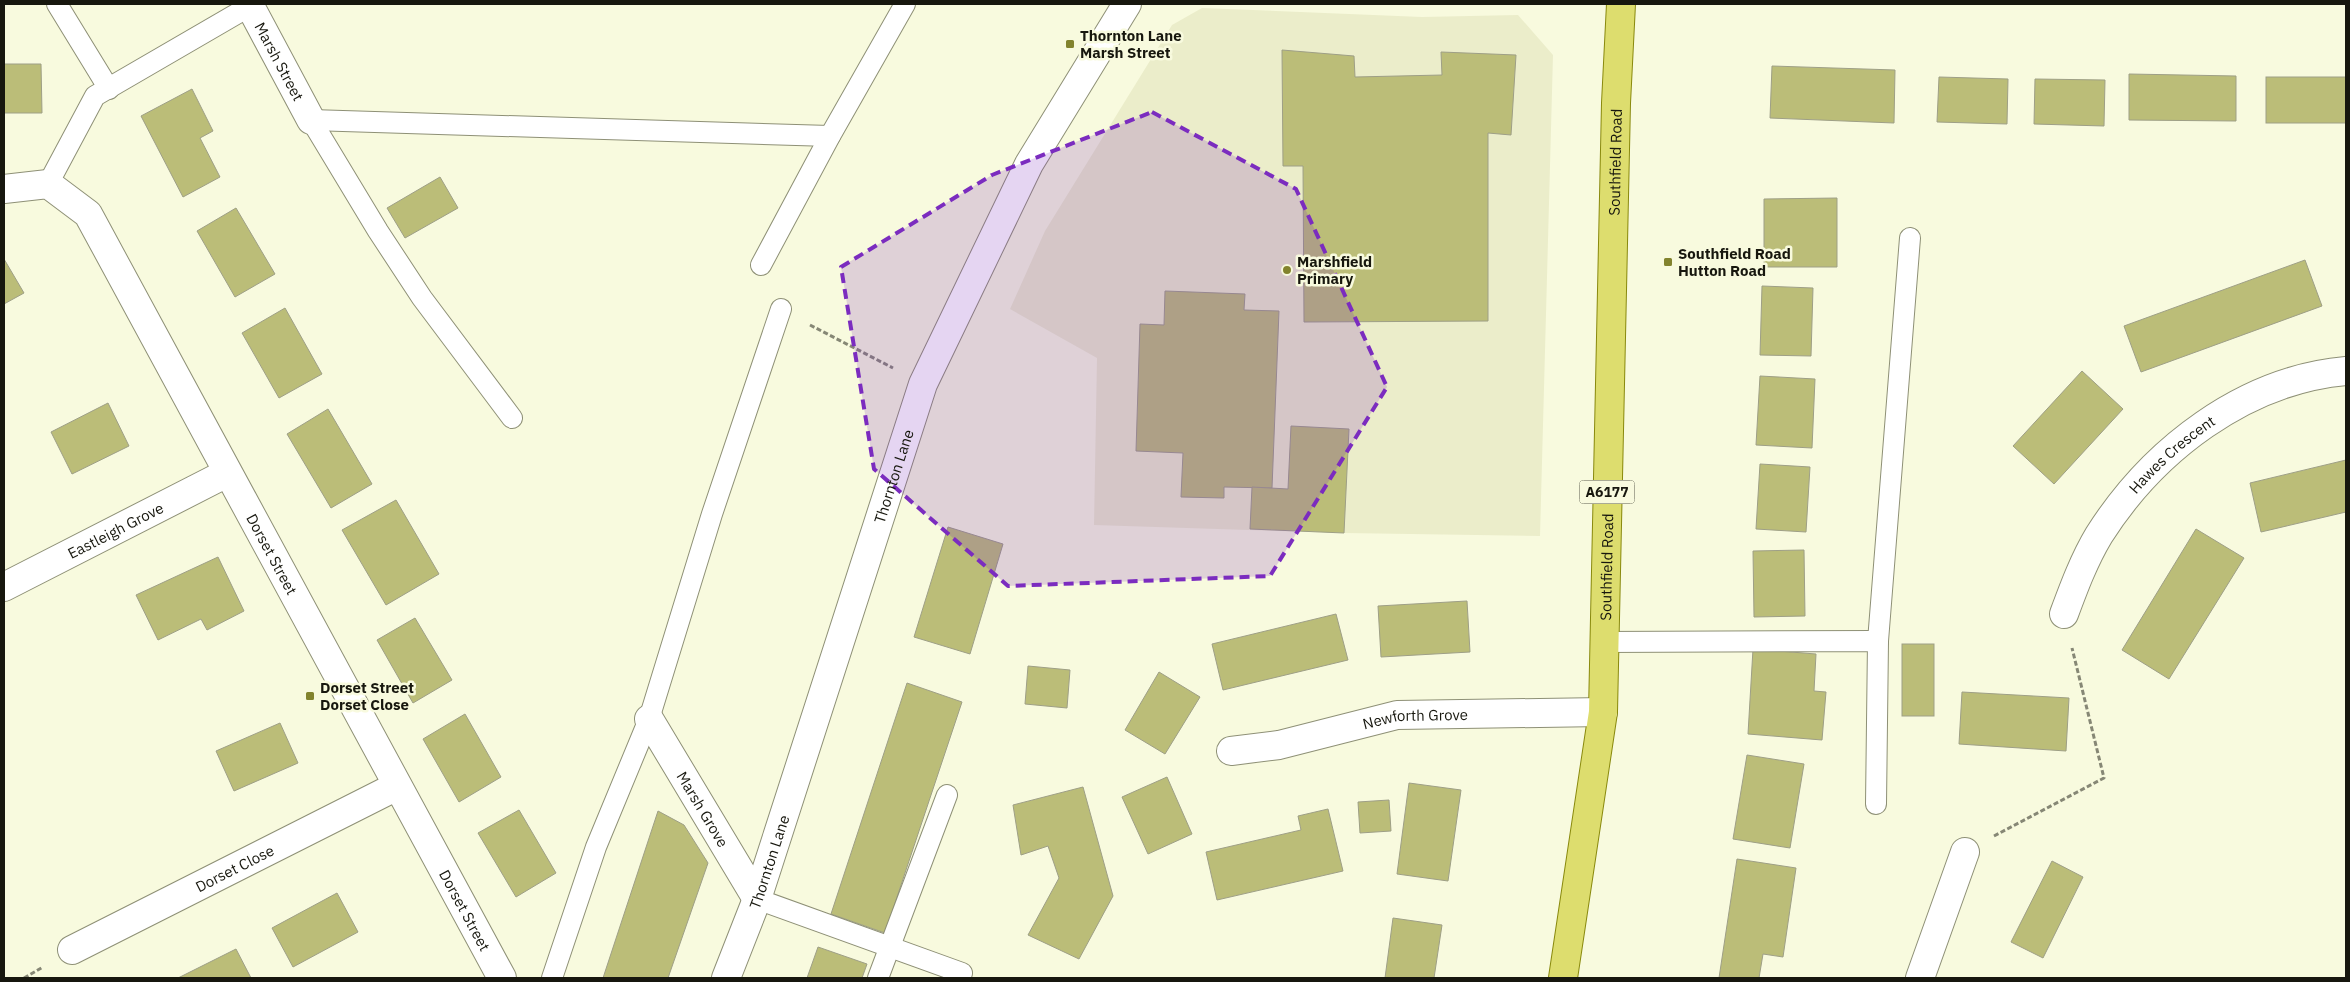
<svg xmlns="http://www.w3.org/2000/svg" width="2350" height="982" viewBox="0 0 2350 982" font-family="'IBM Plex Sans',sans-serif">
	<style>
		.built { fill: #ebedca }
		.building { fill: #bbbd78; stroke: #9e9f86 }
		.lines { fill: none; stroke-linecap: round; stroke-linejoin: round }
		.service-casing { stroke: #8e9076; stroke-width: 22 }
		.minor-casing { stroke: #8e9076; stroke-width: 30 }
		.primary-casing { stroke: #89890d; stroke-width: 30 }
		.path { stroke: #868775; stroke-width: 3; stroke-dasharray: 5 2.5; stroke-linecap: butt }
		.service { stroke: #fff; stroke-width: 20 }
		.minor { stroke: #fff; stroke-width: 28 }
		.primary { stroke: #dddd6e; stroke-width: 28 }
		.marked { fill: #7b2cbf; fill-opacity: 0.2; stroke: #7b2cbf; stroke-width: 4; stroke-dasharray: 10 6; stroke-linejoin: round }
		.poi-dot { fill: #82832d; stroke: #f8fade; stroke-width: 2 }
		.labels { text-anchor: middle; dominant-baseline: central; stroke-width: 5; stroke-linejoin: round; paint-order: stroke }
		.shield { fill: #f8fade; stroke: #5a5b4c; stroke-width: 1 }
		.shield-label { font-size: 14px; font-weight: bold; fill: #17170e }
		.poi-label { font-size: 15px; font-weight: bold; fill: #17170e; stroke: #f8fade; text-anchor: start }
		.street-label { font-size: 15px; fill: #17170e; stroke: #f8fade }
	</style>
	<rect width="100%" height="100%" fill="#f8fade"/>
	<path class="built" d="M1202 8 1422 17 1518 15 1553 55 1540 536 1344 533 1094 525 1097 358 1010 309 1045 231 1172 25Z"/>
	<g class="building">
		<path d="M1282 50 1354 56 1355 77 1442 75 1441 52 1516 55 1511 135 1488 133V321L1304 322 1303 166H1283Z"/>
		<path d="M4 64H41L42 113H4Z"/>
		<path d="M1772 66 1895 70 1894 123 1770 118Z"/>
		<path d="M2129 74 2236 76V121L2129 120Z"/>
		<path d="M1939 77 2008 79 2007 124 1937 122Z"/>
		<rect x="2266" y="77" width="80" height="46"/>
		<path d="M2035 79 2105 80 2104 126 2034 124Z"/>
		<path d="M192 89 213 131 200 138 220 177 183 197 141 116Z"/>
		<path d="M440 177 458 208 405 238 387 208Z"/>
		<path d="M1837 198V267H1764V199Z"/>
		<path d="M236 208 275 274 235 297 197 231Z"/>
		<path d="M4 259 24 293 4 304Z"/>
		<path d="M2305 260 2322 306 2141 372 2124 326Z"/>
		<path d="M1762 286 1813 288 1811 356 1760 355Z"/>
		<path d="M1165 291 1245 294 1244 310 1279 311 1272 488 1224 487V498L1181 497 1183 453 1136 451 1140 324 1164 325Z"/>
		<path d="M285 308 322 374 279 398 242 333Z"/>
		<path d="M2082 371 2123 409 2054 484 2013 446Z"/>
		<path d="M1760 376 1815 379 1812 448 1756 445Z"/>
		<path d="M108 403 129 446 72 474 51 432Z"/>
		<path d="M328 409 372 484 331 508 287 434Z"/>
		<path d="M1291 426 1349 429 1344 533 1250 529 1252 487 1288 489Z"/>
		<path d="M2346 460V512L2261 532 2250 483Z"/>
		<path d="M1760 464 1810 467 1806 532 1756 529Z"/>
		<path d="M396 500 439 574 386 605 342 530Z"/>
		<path d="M948 527 1003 544 970 654 914 637Z"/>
		<path d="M2196 529 2244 558 2169 679 2122 650Z"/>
		<path d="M1804 550 1805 616 1754 617 1753 551Z"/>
		<path d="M218 557 244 611 207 630 201 619 158 640 136 595Z"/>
		<path d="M1467 601 1470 652 1381 657 1378 606Z"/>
		<path d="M1336 614 1348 660 1223 690 1212 644Z"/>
		<path d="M415 618 452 680 413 703 377 640Z"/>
		<rect x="1902" y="644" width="32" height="72"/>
		<path d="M1753 649 1816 654 1814 691 1826 692 1822 740 1748 734Z"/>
		<path d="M1028 666 1070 670 1067 708 1025 704Z"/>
		<path d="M1159 672 1200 697 1165 754 1125 730Z"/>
		<path d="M907 683 962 702 885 933 831 914Z"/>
		<path d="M1962 692 2069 698 2066 751 1959 744Z"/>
		<path d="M465 714 501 777 459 802 423 739Z"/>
		<path d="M280 723 298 763 234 791 216 751Z"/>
		<path d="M1747 755 1804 764 1790 848 1733 839Z"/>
		<path d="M1167 777 1192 834 1148 854 1122 797Z"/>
		<path d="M1409 783 1461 790 1448 881 1397 874Z"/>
		<path d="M1083 787 1113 896 1079 959 1028 935 1059 878 1048 846 1021 855 1013 805Z"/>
		<path d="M1389 800 1391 831 1360 833 1358 802Z"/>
		<path d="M1328 809 1343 871 1217 900 1206 852 1301 830 1298 816Z"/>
		<path d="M519 810 556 873 516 897 478 833Z"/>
		<path d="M658 811 684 825 708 863 668 978H603Z"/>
		<path d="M1737 859 1796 868 1783 957 1763 954 1759 978H1719Z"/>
		<path d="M2052 861 2083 877 2043 958 2011 942Z"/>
		<path d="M337 893 358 932 293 967 272 928Z"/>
		<path d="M1393 918 1442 925 1434 978H1385Z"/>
		<path d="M818 947 867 964 862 978H807Z"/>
		<path d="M236 949 251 978H178Z"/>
	</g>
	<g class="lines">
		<defs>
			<g id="service">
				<path d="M57 4 109 89"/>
				<path d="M311 120 830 136"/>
				<path d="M311 120 378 231 422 298 512 418"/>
				<path d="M48 184 95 96 250 6"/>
				<path d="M761 265 830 136 905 4"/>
				<path d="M1878 641 1910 238"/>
				<path d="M1604 642 1878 641 1876 804"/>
				<path d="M757 899 962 973"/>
				<path d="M552 978 596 847 649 719 712 514 781 309"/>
				<path d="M878 978 947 795"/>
			</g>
			<g id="minor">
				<path id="s1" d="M249 4 311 120"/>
				<path id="s2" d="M4 189 48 184 88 214 502 978"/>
				<path id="s3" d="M4 587 227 473"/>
				<path id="s4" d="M2064 614C2074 587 2084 560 2099 535 2153 450 2244 380 2346 371"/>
				<path id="s5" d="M649 719 757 899"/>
				<path id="s6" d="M1231 751 1279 745 1397 715 1603 712"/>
				<path id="s7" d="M72 950 397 786"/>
				<path id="s8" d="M726 978 757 899 923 384 1029 164 1127 4"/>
				<path d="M1920 978 1965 852"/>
			</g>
			<g id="primary">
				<path id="s9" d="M1563 978 1603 712 1616 103 1621 4"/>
			</g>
		</defs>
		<use href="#service" class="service-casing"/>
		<use href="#minor" class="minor-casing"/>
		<use href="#primary" class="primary-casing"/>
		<g class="path">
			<path d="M810 325 893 368"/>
			<path d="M1994 836 2104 778 2072 648"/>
			<path d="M24 978 43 967"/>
		</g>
		<use href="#service" class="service"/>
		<use href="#minor" class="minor"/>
		<use href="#primary" class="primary"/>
	</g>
	<path class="marked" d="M1152 112 1296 189 1387 387 1270 576 1008 586 874 469 841 267 992 175Z"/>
	<g class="poi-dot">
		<rect x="1065" y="39" width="10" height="10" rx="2.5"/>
		<rect x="1663" y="257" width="10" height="10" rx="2.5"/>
		<circle cx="1287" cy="270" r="5"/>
		<rect x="305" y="691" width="10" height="10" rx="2.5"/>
	</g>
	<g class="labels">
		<rect class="shield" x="1579.5" y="480.5" width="55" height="23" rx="4"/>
		<g class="shield-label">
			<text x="1607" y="492">A6177</text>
		</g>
		<g class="poi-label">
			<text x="1080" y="35">Thornton Lane<tspan x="1080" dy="17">Marsh Street</tspan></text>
			<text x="1678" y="253">Southfield Road<tspan x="1678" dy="17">Hutton Road</tspan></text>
			<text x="1297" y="261">Marshfield<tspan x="1297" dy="17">Primary</tspan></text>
			<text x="320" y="687">Dorset Street<tspan x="320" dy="17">Dorset Close</tspan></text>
		</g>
		<g class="street-label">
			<text stroke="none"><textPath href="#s1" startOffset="65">Marsh Street</textPath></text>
			<text stroke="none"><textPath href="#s9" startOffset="819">Southfield Road</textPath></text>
			<text stroke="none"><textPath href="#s4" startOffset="196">Hawes Crescent</textPath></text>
			<text stroke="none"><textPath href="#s8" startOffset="529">Thornton Lane</textPath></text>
			<text stroke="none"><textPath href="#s3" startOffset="125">Eastleigh Grove</textPath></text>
			<text stroke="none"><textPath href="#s2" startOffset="481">Dorset Street</textPath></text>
			<text stroke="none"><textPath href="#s9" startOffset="414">Southfield Road</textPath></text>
			<text stroke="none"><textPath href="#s6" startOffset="188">Newforth Grove</textPath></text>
			<text stroke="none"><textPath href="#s5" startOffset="105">Marsh Grove</textPath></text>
			<text stroke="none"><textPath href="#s8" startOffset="124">Thornton Lane</textPath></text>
			<text stroke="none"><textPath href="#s7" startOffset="182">Dorset Close</textPath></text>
			<text stroke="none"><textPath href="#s2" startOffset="886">Dorset Street</textPath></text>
		</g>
	</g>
	<rect width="2350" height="982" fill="none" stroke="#17170e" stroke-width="10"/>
</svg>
